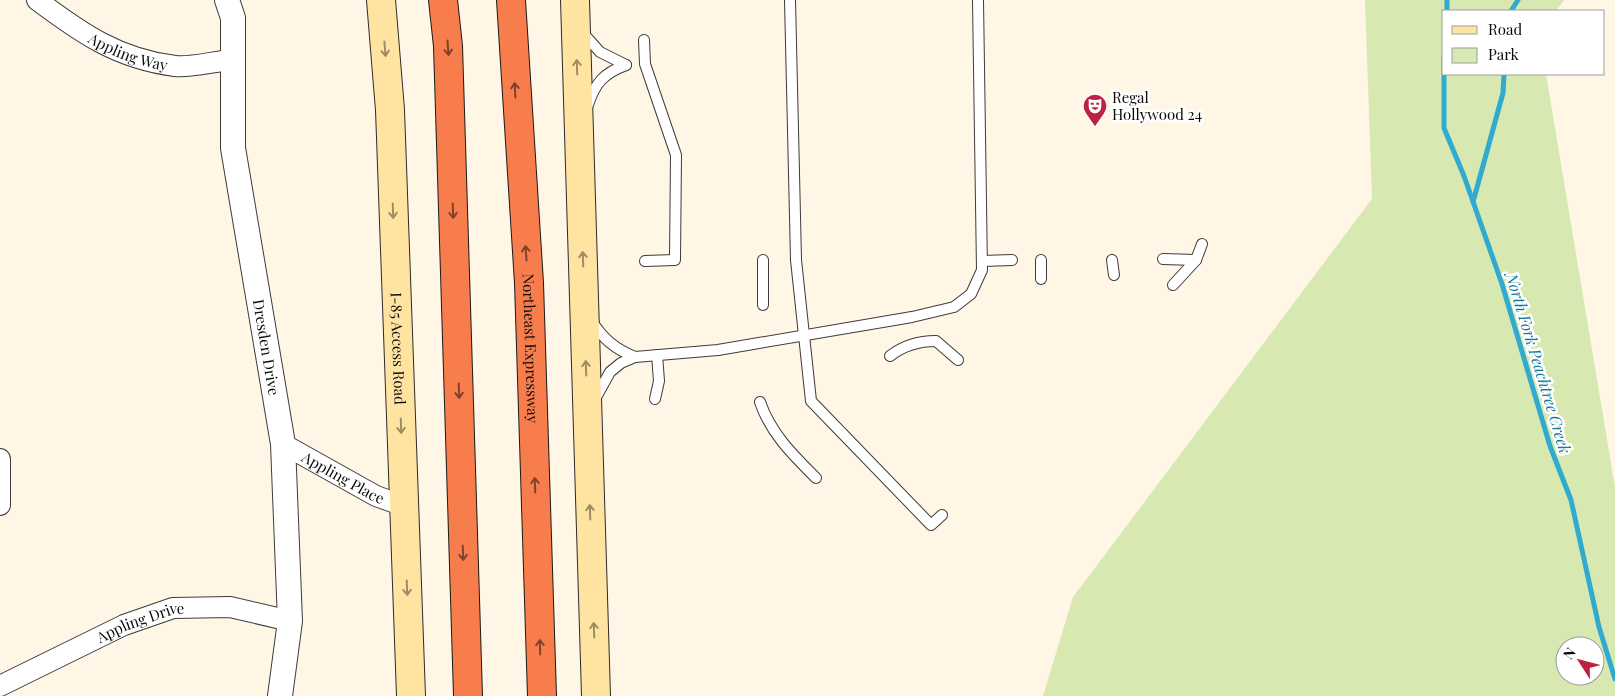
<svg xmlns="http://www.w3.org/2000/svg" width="1615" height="696" viewBox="0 0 1615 696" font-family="'Playfair Display',serif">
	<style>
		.green { fill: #d7e8b1; fill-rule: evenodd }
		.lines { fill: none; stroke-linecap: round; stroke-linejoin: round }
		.stream { stroke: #30abcf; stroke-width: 5 }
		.service-casing { stroke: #3c3c3c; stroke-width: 12 }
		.minor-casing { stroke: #3c3c3c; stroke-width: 22 }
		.tertiary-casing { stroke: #3c3c3c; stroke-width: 26 }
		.secondary-casing { stroke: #2b2b2b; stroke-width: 30 }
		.motorway-casing { stroke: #1a1a1a; stroke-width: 30 }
		.service { stroke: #fff; stroke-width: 10 }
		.minor { stroke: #fff; stroke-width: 20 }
		.tertiary { stroke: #fff; stroke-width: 24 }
		.secondary { stroke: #ffe4a1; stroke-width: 28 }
		.motorway { stroke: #f77d4c; stroke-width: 28 }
		.oneway { stroke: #80432a }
		.oneway2 { stroke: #9d8c64 }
		.labels { text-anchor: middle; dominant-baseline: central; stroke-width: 5; stroke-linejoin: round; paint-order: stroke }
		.street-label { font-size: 15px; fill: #090909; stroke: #fff }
		.poi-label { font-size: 15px; fill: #090909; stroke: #fff; text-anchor: start }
		.water-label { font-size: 16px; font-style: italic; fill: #13779b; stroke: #fff }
	</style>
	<rect width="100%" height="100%" fill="#fff6e6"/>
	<path class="green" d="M1365 0H1564L1556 11H1444V74H1546L1615 487V696H1043L1073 597 1372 199ZM1565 646H1595V676H1565Z"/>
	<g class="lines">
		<g class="stream">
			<path d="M1447 11V0"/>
			<path d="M1511 11 1518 0"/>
			<path d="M1444 57V128L1464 176 1502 284 1550 446 1571 500 1599 627 1615 679"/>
			<path d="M1473 202 1503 93 1504 74"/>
		</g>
		<defs>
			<g id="service">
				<path d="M790 0 796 260 811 401 931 525 942 515"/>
				<path d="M582 32 600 52 626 65"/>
				<path d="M644 40 645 64 676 155 675 260 645 261"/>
				<path d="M588 105C595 83 604 73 626 65"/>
				<path d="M1163 259 1196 260"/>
				<path d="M763 260V305"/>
				<path d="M1112 260 1114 275"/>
				<path d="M982 261 1012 260"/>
				<path d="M1041 279V260"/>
				<path d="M1173 285 1196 260 1202 244"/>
				<path d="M591 320C603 339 615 349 635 357"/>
				<path d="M890 356C904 345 918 341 936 341L958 360"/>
				<path d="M595 399 610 372 621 363 635 357 718 350 912 317 954 307 971 294 982 270 978 0"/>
				<path d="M655 399 659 381 657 355"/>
				<path d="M760 402C771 434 793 455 816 478"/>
			</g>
			<g id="minor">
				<path id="s1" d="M37 0C81 33 118 59 175 66 191 68 215 61 232 60"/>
				<path id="s2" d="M283 444 376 496 404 506"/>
				<path d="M0 459V505"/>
				<path id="s3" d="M0 686 124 625 173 608 230 607 290 621"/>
			</g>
			<g id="tertiary">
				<path id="s4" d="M227 0 233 18V148L283 444 290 621 280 696"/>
			</g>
			<g id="secondary">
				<path id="s5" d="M381 0 390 110 411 696"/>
				<path d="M575 0 596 696"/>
			</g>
			<g id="motorway">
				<path d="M443 0 448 46 468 696"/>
				<path id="s6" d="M511 0 529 283 542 696"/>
			</g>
		</defs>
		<use href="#service" class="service-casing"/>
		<use href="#minor" class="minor-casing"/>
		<use href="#tertiary" class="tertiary-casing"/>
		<use href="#secondary" class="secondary-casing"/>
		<use href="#motorway" class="motorway-casing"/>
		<use href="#service" class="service"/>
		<use href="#minor" class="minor"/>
		<use href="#tertiary" class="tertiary"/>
		<use href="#secondary" class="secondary"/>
		<use href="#motorway" class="motorway"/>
	</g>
	<defs><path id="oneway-shaft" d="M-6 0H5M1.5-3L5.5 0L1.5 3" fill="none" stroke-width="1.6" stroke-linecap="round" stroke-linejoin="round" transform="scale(1.25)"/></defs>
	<g class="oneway">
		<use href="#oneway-shaft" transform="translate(448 48) rotate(86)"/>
		<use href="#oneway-shaft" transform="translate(515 90) rotate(-93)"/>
		<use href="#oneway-shaft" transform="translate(453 211) rotate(88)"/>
		<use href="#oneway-shaft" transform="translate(526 253) rotate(-94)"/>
		<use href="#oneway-shaft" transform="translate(459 391) rotate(88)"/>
		<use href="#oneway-shaft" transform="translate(535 485) rotate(-92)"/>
		<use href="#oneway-shaft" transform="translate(463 553) rotate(88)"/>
		<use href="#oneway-shaft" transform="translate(540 647) rotate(-92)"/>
	</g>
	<g class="oneway2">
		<use href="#oneway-shaft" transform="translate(385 49) rotate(85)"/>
		<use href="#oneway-shaft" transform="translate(577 67) rotate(-92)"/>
		<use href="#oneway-shaft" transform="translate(393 211) rotate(88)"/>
		<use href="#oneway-shaft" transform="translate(583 259) rotate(-92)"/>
		<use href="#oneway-shaft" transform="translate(586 368) rotate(-92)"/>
		<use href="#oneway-shaft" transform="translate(401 426) rotate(88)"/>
		<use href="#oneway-shaft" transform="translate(590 512) rotate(-92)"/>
		<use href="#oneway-shaft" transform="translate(407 588) rotate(88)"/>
		<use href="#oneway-shaft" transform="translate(594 630) rotate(-92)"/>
	</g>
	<defs>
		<symbol id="theatre-pin" viewBox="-11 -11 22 30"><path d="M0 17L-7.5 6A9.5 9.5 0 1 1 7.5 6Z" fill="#ba2142" stroke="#fff"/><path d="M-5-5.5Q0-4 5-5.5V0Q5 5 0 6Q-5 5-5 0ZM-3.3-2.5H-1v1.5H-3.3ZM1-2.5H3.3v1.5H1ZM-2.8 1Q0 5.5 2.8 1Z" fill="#fff"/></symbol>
	</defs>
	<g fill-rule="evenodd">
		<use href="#theatre-pin" x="1081" y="92" width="28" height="38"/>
	</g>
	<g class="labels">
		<g class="street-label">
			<text stroke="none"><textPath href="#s1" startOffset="106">Appling Way</textPath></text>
			<text stroke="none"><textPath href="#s4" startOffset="351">Dresden Drive</textPath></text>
			<text stroke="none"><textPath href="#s5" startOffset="349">I-85 Access Road</textPath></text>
			<text stroke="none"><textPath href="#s6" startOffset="349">Northeast Expressway</textPath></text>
			<text stroke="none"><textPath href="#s2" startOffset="69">Appling Place</textPath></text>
			<text stroke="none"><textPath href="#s3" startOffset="155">Appling Drive</textPath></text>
		</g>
		<g class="poi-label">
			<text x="1112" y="97">Regal<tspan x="1112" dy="17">Hollywood 24</tspan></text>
		</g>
		<g class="water-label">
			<text transform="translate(1539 363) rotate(73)">North Fork Peachtree Creek</text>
		</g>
	</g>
	<rect x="1442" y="10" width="162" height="65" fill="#ffffff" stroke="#9d9d9d"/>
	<rect x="1452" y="26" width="25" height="8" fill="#ffe4a1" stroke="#9d9d9d"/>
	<text x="1488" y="35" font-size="15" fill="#090909">Road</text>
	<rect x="1452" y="48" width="25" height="15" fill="#d7e8b1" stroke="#9d9d9d"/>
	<text x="1488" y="60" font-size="15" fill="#090909">Park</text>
	<g transform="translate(1580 661) rotate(306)"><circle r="24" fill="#ffffff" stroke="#9d9d9d"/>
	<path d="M0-4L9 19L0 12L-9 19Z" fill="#ba2142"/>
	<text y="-8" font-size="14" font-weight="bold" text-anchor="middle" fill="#090909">N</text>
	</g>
</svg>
